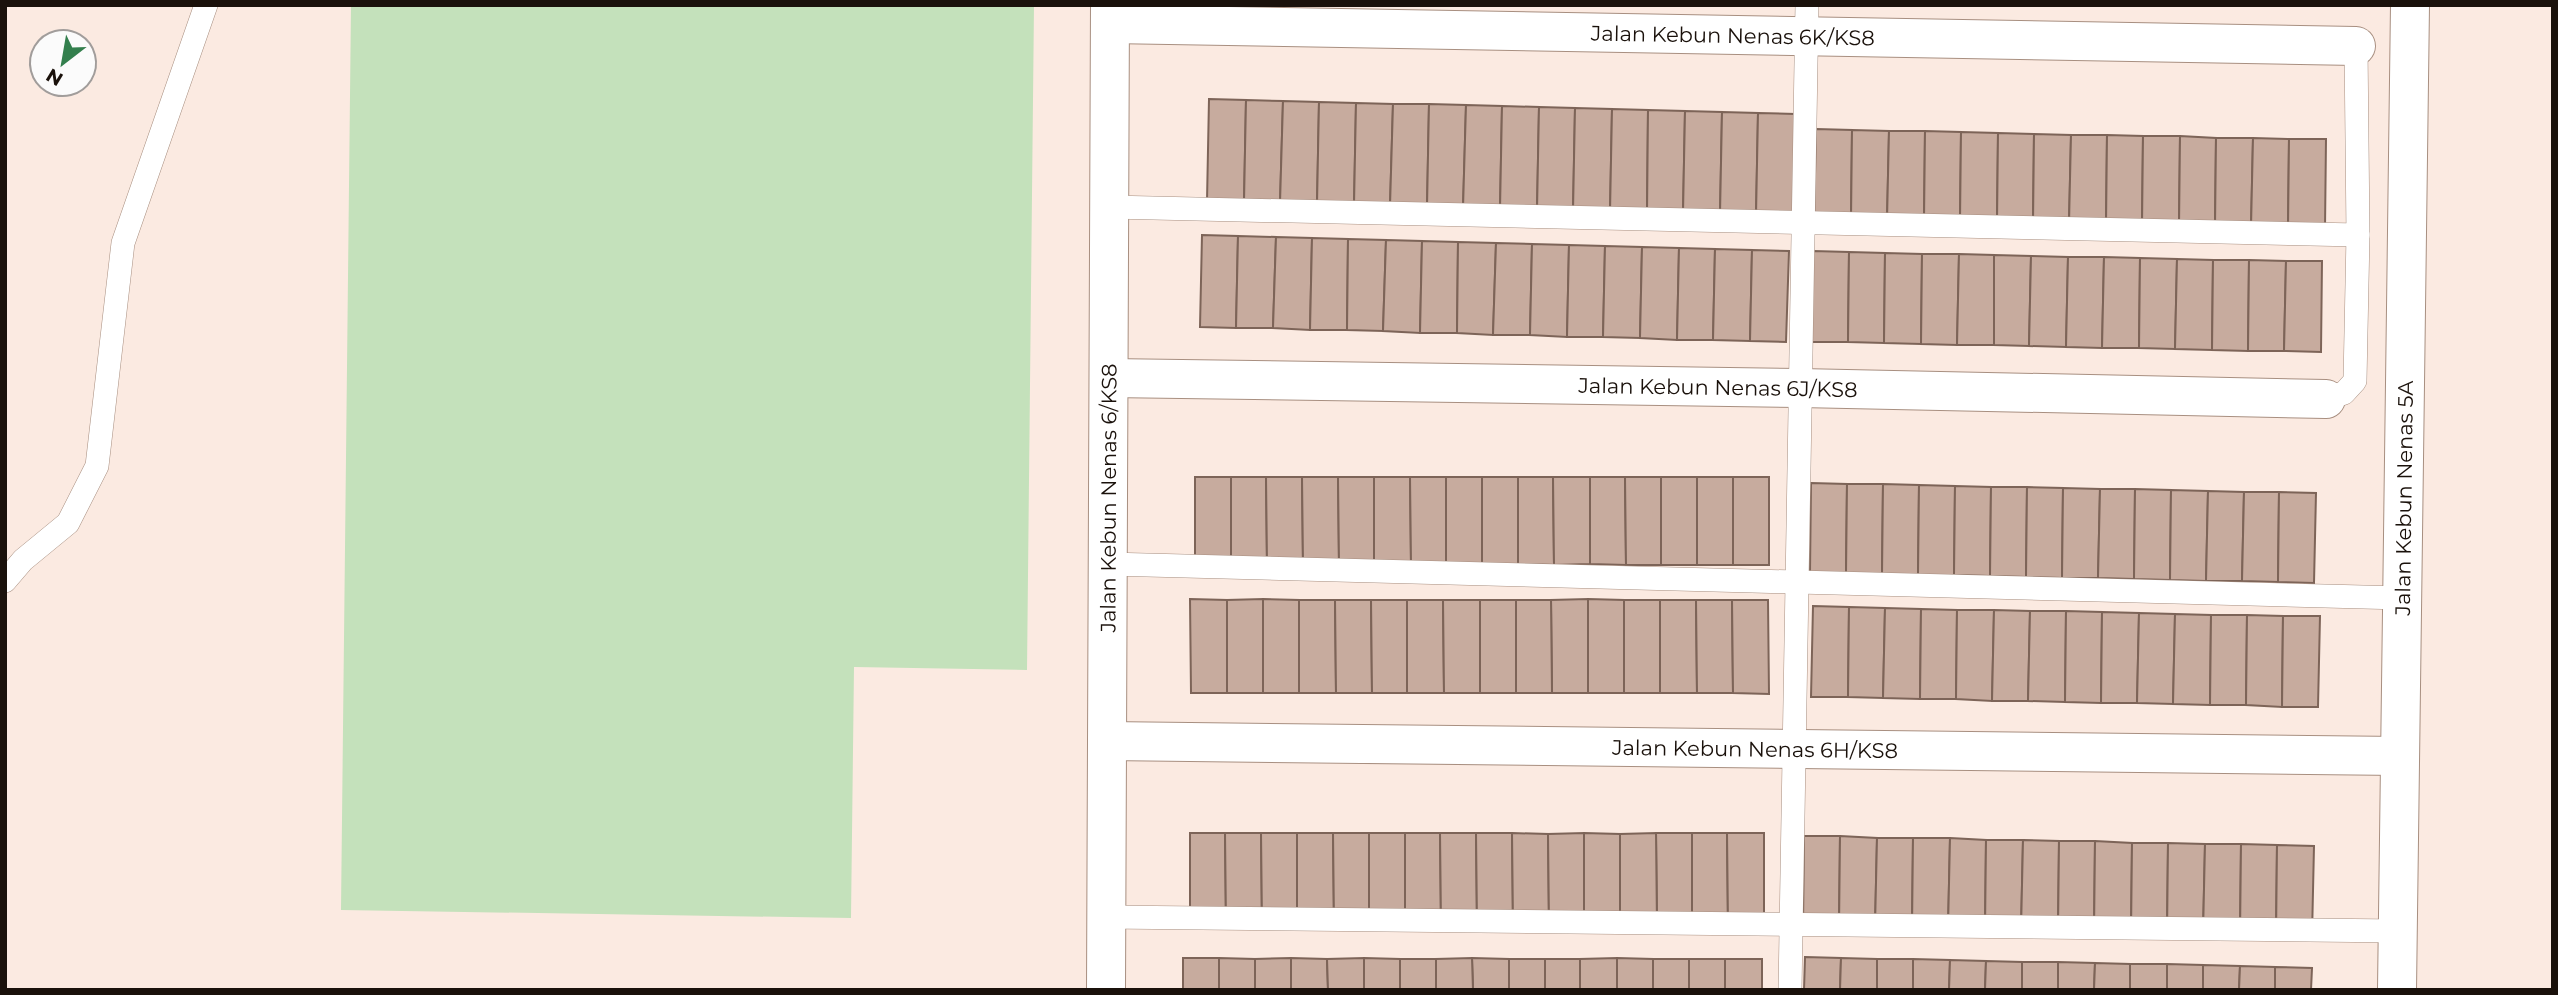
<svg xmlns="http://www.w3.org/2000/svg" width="2558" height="995" viewBox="0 0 2558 995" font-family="Montserrat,sans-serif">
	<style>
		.green { fill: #c4e1bb }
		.building { fill: #c7ab9e; stroke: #7d6458; stroke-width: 2 }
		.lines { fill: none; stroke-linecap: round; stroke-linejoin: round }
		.service-casing { stroke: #a88f80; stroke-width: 24 }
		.minor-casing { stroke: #a88f80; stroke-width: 40 }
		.service { stroke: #fff; stroke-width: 23 }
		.minor { stroke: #fff; stroke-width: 38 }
		.labels { text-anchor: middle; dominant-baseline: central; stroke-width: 7; stroke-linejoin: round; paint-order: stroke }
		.street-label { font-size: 21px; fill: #1a110b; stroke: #fbfbfb }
	</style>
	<rect width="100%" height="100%" fill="#fbeae1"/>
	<path class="green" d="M351 5H1034L1027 670 854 667 851 918 341 910Z"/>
	<g class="building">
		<path d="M1209 99 1246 100 1244 202 1207 201Z"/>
		<path d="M1246 100 1283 101 1280 203 1244 202Z"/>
		<path d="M1283 101 1319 102 1317 204 1280 203Z"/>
		<path d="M1319 102 1356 103 1354 205 1317 204Z"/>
		<path d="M1356 103 1393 104 1390 206 1354 205Z"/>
		<path d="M1393 104H1429L1427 207 1390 206Z"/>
		<path d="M1429 104 1466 105 1463 208 1427 207Z"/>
		<path d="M1466 105 1502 106 1500 209 1463 208Z"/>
		<path d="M1502 106 1539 107 1537 210 1500 209Z"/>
		<path d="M1539 107 1575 108 1573 211 1537 210Z"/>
		<path d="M1575 108 1612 109 1610 212 1573 211Z"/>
		<path d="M1612 109 1648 110 1647 213 1610 212Z"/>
		<path d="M1648 110 1685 111 1683 213H1647Z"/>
		<path d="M1685 111 1722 112 1720 214 1683 213Z"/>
		<path d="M1722 112 1758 113 1756 215 1720 214Z"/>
		<path d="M1758 113 1795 114 1793 216 1756 215Z"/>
		<path d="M1816 129 1852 130 1851 219 1814 218Z"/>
		<path d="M1852 130 1889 131 1887 220 1851 219Z"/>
		<path d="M1889 131H1925L1924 220H1887Z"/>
		<path d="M1925 131 1961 132 1960 221 1924 220Z"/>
		<path d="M1961 132 1998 133 1997 222 1960 221Z"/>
		<path d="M1998 133 2034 134 2033 223 1997 222Z"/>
		<path d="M2034 134 2071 135 2069 223H2033Z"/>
		<path d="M2071 135H2107L2106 224 2069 223Z"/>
		<path d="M2107 135 2143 136 2142 225 2106 224Z"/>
		<path d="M2143 136H2180L2179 226 2142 225Z"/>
		<path d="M2180 136 2216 138 2215 226H2179Z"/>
		<path d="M2216 138H2253L2251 227 2215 226Z"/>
		<path d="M2253 138 2289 139 2288 228 2251 227Z"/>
		<path d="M2289 139H2326L2325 229 2288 228Z"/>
		<path d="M1202 235 1238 236 1236 328 1200 327Z"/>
		<path d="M1238 236 1276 237 1273 328H1236Z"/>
		<path d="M1276 237 1312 238 1310 330 1273 328Z"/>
		<path d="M1312 238 1348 239 1347 330H1310Z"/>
		<path d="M1348 239 1386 240 1383 331 1347 330Z"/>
		<path d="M1386 240 1422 241 1420 333 1383 331Z"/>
		<path d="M1422 241 1458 242 1457 333H1420Z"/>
		<path d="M1458 242 1496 243 1493 335 1457 333Z"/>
		<path d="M1496 243 1532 244 1530 335H1493Z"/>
		<path d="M1532 244 1569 245 1567 337 1530 335Z"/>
		<path d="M1569 245 1605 246 1603 337H1567Z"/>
		<path d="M1605 246 1642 247 1640 338 1603 337Z"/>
		<path d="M1642 247 1679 248 1677 340 1640 338Z"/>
		<path d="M1679 248 1715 249 1713 340H1677Z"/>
		<path d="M1715 249 1752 250 1750 341 1713 340Z"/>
		<path d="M1752 250 1789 251 1786 342 1750 341Z"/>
		<path d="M1813 251 1849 252 1848 342H1811Z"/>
		<path d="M1849 252 1885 253 1884 343 1848 342Z"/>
		<path d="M1885 253 1922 254 1921 344 1884 343Z"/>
		<path d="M1922 254H1959L1957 345 1921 344Z"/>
		<path d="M1959 254 1994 255V345H1957Z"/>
		<path d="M1994 255 2031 256 2029 346 1994 345Z"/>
		<path d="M2031 256 2068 257 2066 347 2029 346Z"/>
		<path d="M2068 257H2104L2102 348 2066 347Z"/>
		<path d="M2104 257 2140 258 2139 348H2102Z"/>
		<path d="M2140 258 2177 259 2175 349 2139 348Z"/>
		<path d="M2177 259 2213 260 2212 350 2175 349Z"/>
		<path d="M2213 260H2249L2248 351 2212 350Z"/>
		<path d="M2249 260 2286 261 2284 351H2248Z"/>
		<path d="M2286 261H2322L2321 352 2284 351Z"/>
		<rect x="1195" y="477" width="36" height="87"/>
		<path d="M1231 477H1266L1267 564H1231Z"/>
		<path d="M1266 477H1302L1303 564H1267Z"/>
		<path d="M1302 477H1338L1339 564H1303Z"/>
		<path d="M1338 477H1374V564H1339Z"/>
		<path d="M1374 477H1410L1411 564H1374Z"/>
		<path d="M1410 477H1446V564H1411Z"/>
		<rect x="1446" y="477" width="36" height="87"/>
		<rect x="1482" y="477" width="36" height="87"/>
		<path d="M1518 477H1553L1554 565 1518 564Z"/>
		<path d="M1553 477H1590V564L1554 565Z"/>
		<path d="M1590 477H1625L1626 565 1590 564Z"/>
		<path d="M1625 477H1661V565H1626Z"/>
		<rect x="1661" y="477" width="36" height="88"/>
		<rect x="1697" y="477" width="36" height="88"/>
		<rect x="1733" y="477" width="36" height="88"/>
		<path d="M1811 483 1847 484 1846 573H1810Z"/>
		<path d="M1847 484H1883L1882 574 1846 573Z"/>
		<path d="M1883 484 1919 485 1918 575 1882 574Z"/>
		<path d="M1919 485 1955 486 1954 575H1918Z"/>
		<path d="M1955 486 1991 487 1990 576 1954 575Z"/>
		<path d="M1991 487H2027L2026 577 1990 576Z"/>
		<path d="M2027 487 2063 488 2062 578 2026 577Z"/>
		<path d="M2063 488 2100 489 2098 578H2062Z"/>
		<path d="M2100 489H2135L2134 579 2098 578Z"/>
		<path d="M2135 489 2171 490 2170 580 2134 579Z"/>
		<path d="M2171 490 2208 491 2206 581 2170 580Z"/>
		<path d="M2208 491 2244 492 2242 581H2206Z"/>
		<path d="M2244 492H2279L2278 582 2242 581Z"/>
		<path d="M2279 492 2316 493 2314 583 2278 582Z"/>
		<path d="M1190 599 1227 600V693H1191Z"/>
		<path d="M1263 599 1299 600V693H1263Z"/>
		<path d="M1263 599V693H1227V600Z"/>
		<path d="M1588 599 1624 600V693H1588Z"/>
		<path d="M1588 599V693H1552L1551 600Z"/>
		<path d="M1299 600H1335L1336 693H1299Z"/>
		<path d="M1335 600H1371L1372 693H1336Z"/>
		<path d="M1371 600H1407V693H1372Z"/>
		<path d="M1407 600H1443L1444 693H1407Z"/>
		<path d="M1443 600H1480V693H1444Z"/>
		<rect x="1480" y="600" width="36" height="93"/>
		<path d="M1516 600H1551L1552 693H1516Z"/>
		<rect x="1624" y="600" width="36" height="93"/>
		<path d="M1660 600H1696L1697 693H1660Z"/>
		<path d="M1696 600H1732L1733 693H1697Z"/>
		<path d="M1732 600H1768L1769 694 1733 693Z"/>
		<path d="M1813 606 1849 607 1848 697H1811Z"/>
		<path d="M1849 607 1885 608 1883 698 1848 697Z"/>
		<path d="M1885 608 1921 609 1920 699 1883 698Z"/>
		<path d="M1921 609 1957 610 1956 699H1920Z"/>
		<path d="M1957 610H1994L1992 701 1956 699Z"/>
		<path d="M1994 610 2030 611 2028 701H1992Z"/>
		<path d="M2030 611H2066L2065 702 2028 701Z"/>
		<path d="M2066 611 2102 612 2101 703 2065 702Z"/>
		<path d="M2102 612 2139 613 2137 703H2101Z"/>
		<path d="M2139 613 2175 614 2173 704 2137 703Z"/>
		<path d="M2175 614 2211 615 2210 705 2173 704Z"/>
		<path d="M2211 615H2247L2246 705H2210Z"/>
		<path d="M2247 615 2283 616 2282 707 2246 705Z"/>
		<path d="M2283 616H2320L2318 707H2282Z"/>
		<path d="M1190 833H1225L1226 925H1190Z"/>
		<path d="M1225 833H1261L1262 925H1226Z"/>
		<path d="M1261 833H1297V925H1262Z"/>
		<path d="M1297 833H1333L1334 925H1297Z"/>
		<path d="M1333 833H1369V925H1334Z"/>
		<rect x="1369" y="833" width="36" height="92"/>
		<path d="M1405 833H1440L1441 925H1405Z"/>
		<path d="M1440 833H1476L1477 925H1441Z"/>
		<path d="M1476 833H1512L1513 925H1477Z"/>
		<path d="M1512 833 1548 834 1549 925H1513Z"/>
		<path d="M1584 833 1620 834V925H1584Z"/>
		<path d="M1584 833V925H1549L1548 834Z"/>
		<path d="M1656 833H1692V925L1657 926Z"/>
		<path d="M1656 833 1657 926 1620 925V834Z"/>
		<path d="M1692 833H1727L1728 926 1692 925Z"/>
		<path d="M1727 833H1764V926H1728Z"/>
		<path d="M1804 836H1840L1839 927 1803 926Z"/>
		<path d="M1840 836 1877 838 1875 927H1839Z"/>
		<path d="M1877 838H1913L1912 928 1875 927Z"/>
		<path d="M1913 838H1950L1948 929 1912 928Z"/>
		<path d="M1950 838 1986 840 1985 930 1948 929Z"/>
		<path d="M1986 840H2023L2021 930H1985Z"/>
		<path d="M2023 840 2059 841 2058 931 2021 930Z"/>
		<path d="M2059 841H2095L2094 932 2058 931Z"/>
		<path d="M2095 841 2132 843 2131 933 2094 932Z"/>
		<path d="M2132 843H2168L2167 934 2131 933Z"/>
		<path d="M2168 843 2205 844 2203 934H2167Z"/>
		<path d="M2205 844H2241L2240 935 2203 934Z"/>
		<path d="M2241 844 2277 845 2276 936 2240 935Z"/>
		<path d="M2277 845 2314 846 2312 936H2276Z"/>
		<path d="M1805 957 1841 958 1840 990H1804Z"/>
		<rect x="1183" y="958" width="36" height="32"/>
		<path d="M1219 958 1255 959V990H1219Z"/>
		<path d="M1291 958 1327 959 1328 990H1291Z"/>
		<path d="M1291 958V990H1255V959Z"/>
		<path d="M1364 958 1400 959V990H1364Z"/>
		<path d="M1364 958V990H1328L1327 959Z"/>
		<path d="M1472 958 1509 959V990H1473Z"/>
		<path d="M1472 958 1473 990H1436V959Z"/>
		<path d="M1617 958 1653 959V990H1617Z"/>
		<path d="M1617 958V990H1580V959Z"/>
		<path d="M1841 958 1877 959V990H1840Z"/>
		<rect x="1400" y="959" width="36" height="31"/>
		<rect x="1509" y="959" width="36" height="31"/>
		<rect x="1545" y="959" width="35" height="31"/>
		<rect x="1653" y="959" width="36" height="31"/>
		<rect x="1689" y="959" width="36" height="31"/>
		<rect x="1725" y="959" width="37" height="31"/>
		<rect x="1877" y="959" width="36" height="31"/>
		<path d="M1913 959 1950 960 1949 990H1913Z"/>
		<path d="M1950 960 1986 961 1985 990H1949Z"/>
		<path d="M1986 961 2022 962V990H1985Z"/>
		<rect x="2022" y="962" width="36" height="28"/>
		<path d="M2058 962 2095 963 2094 990H2058Z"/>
		<path d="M2095 963 2130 964V990H2094Z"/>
		<rect x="2130" y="964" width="37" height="26"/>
		<path d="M2167 964 2203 965V990H2167Z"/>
		<path d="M2203 965 2240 966 2239 990H2203Z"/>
		<path d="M2240 966 2275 967V990H2239Z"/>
		<path d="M2275 967 2312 968 2311 990H2275Z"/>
	</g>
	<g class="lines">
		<defs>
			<g id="service">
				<path d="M1110 207 2358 235"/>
				<path d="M2326 399 2344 393 2355 381 2358 235 2356 46"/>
				<path d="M1108 564 2402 598"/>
				<path d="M5 581 23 560 68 523 97 466 123 243 206 5"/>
				<path d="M1107 917 2398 931"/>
				<path d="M1790 990 1807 5"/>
			</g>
			<g id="minor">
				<path id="s1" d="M1110 24 2356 46"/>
				<path id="s2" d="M1109 378 1800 388 2326 399"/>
				<path id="s3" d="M1107 741 2400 756"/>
				<path id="s4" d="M1106 990 1110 5"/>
				<path id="s5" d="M2397 990 2410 5"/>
			</g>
		</defs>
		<use href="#service" class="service-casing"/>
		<use href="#minor" class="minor-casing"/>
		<use href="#service" class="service"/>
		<use href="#minor" class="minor"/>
	</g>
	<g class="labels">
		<g class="street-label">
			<text stroke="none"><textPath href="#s1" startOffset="623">Jalan Kebun Nenas 6K/KS8</textPath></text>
			<text stroke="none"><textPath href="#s2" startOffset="609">Jalan Kebun Nenas 6J/KS8</textPath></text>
			<text stroke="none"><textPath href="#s4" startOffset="492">Jalan Kebun Nenas 6/KS8</textPath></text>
			<text stroke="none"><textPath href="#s5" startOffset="492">Jalan Kebun Nenas 5A</textPath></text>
			<text stroke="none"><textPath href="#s3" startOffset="648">Jalan Kebun Nenas 6H/KS8</textPath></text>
		</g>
	</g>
	<rect width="2558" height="995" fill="none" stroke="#1a110b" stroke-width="14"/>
	<g transform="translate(63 63) rotate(211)"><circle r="33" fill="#fbfbfb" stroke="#a19d9b" stroke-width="2"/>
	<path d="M0-5L12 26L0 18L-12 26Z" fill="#337f4d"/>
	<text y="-10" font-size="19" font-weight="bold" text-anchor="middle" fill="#1a110b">N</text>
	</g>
</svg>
